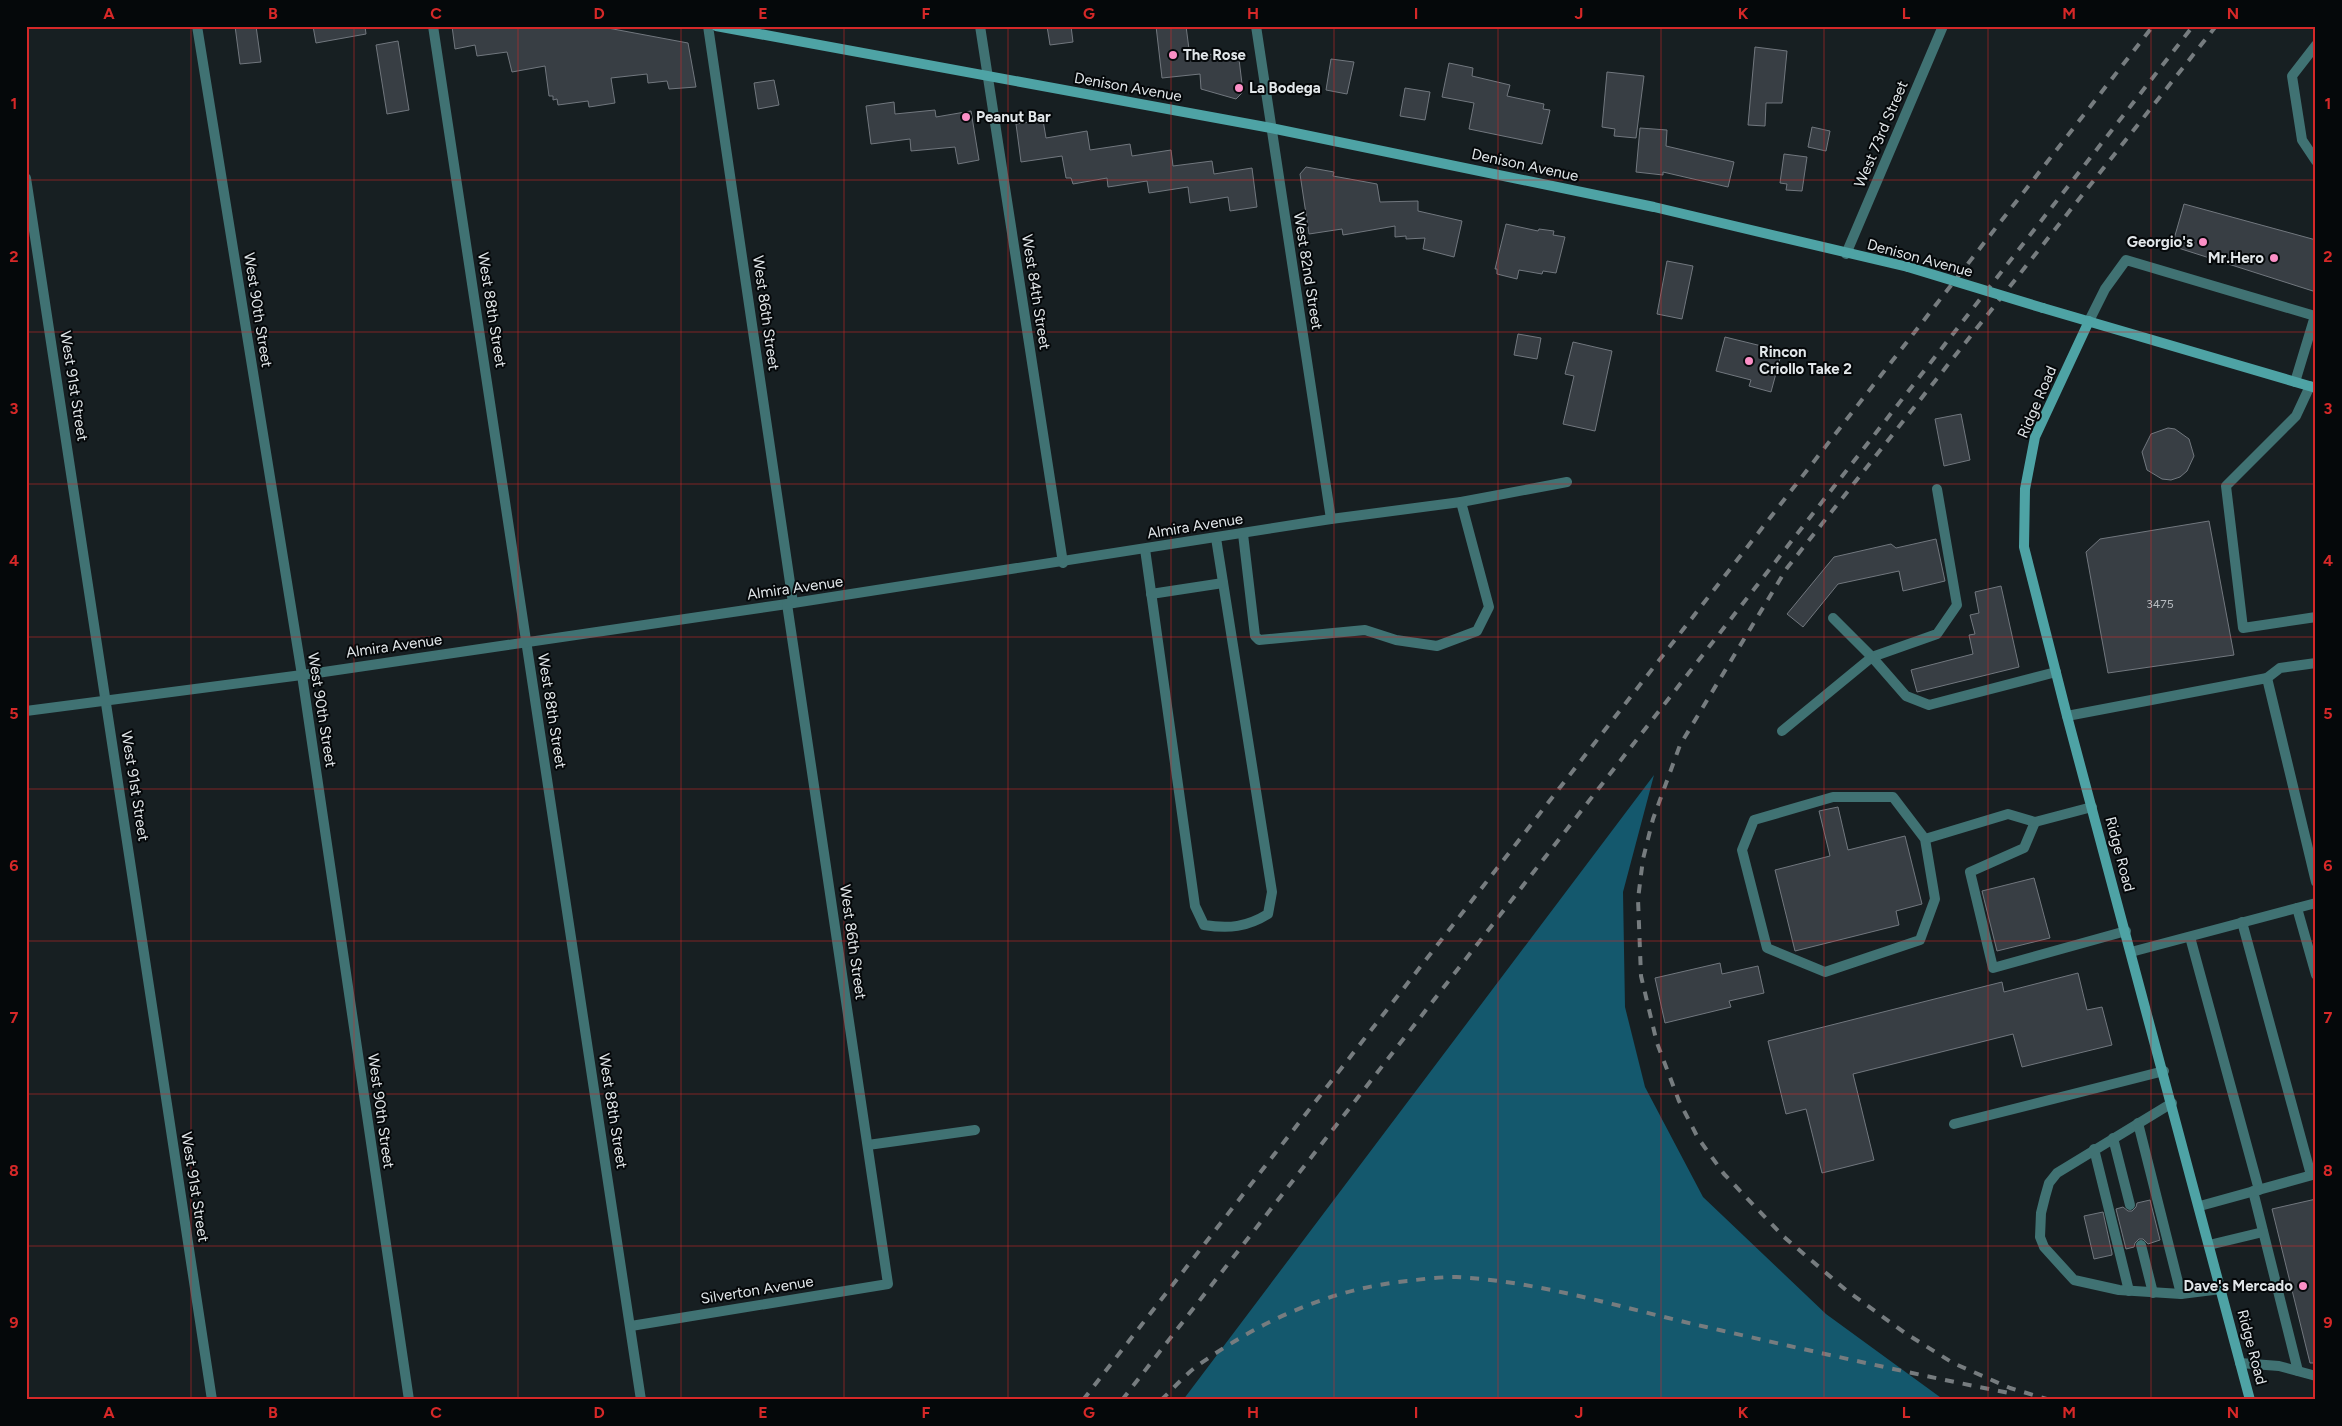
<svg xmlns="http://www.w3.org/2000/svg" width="2342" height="1426" viewBox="0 0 2342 1426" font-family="Figtree,sans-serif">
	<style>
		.forest { fill: #14586d }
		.building { fill: #383e44; stroke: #71777e }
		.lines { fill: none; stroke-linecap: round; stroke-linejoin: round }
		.service { stroke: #407273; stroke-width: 10 }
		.minor { stroke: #407273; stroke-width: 10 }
		.tertiary { stroke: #407273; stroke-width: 10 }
		.secondary { stroke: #4ea3a5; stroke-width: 10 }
		.rail { stroke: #767c7f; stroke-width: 4; stroke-dasharray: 9 9; stroke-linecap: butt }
		.secondary-bridge { stroke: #4ea3a5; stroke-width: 10 }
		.grid { fill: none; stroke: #d62828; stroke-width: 1; stroke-opacity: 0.55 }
		.poi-dot { fill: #fb8fc6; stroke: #05080a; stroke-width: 2 }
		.labels { text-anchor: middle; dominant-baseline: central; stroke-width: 4; stroke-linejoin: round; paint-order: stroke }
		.number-label { font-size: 12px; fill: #b7bcc0 }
		.poi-label { font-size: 15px; font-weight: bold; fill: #e1e6e9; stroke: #05080a; text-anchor: start }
		.street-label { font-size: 15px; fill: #e1e6e9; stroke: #05080a }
		.neatline { fill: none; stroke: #d62828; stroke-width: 2 }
		.grid-label { font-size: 16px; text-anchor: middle; font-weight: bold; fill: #d62828 }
	</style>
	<rect width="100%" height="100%" fill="#171f22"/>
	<path class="forest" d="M1654 775 1623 892 1625 1007 1645 1087 1703 1197 1826 1314 1944 1400H1183Z"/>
	<g class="building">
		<path d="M235 26H256L261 62 240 64Z"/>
		<path d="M313 26H365L366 34 316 43Z"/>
		<path d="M452 26H597L688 43 696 87 669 89 667 81 648 83 647 74 611 78 615 103 589 107 588 101 558 105 557 99 553 100V96H549L545 66 512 72 507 52 477 56 475 45 455 49Z"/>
		<path d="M1047 26H1071L1073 42 1050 45Z"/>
		<path d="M1156 26H1186L1190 57 1238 51 1243 92 1236 99 1201 89 1200 74 1162 78Z"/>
		<path d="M398 41 409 110 387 114 376 45Z"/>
		<path d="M1755 47 1787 51 1782 103H1766L1765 126 1748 125Z"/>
		<path d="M1331 59 1354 62 1347 94 1326 90Z"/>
		<path d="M1449 63 1473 68 1472 76 1510 85 1507 96 1544 104 1543 109 1550 110 1542 144 1469 129 1474 103 1442 97Z"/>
		<path d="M1607 72 1644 76 1636 138 1614 136 1615 129 1602 127Z"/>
		<path d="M774 80 779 105 758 109 754 83Z"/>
		<path d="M1405 88 1430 92 1425 120 1400 116Z"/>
		<path d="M894 102 895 114 935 110 936 117 971 111 979 160 958 164 955 147 911 151 910 139 871 144 866 106Z"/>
		<path d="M1043 120 1046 138 1087 131 1090 150 1130 144 1132 156 1171 150 1173 166 1212 161 1214 174 1252 168 1257 207 1230 211 1228 197 1190 203 1188 187 1149 193 1147 181 1108 187 1107 178 1073 184 1071 178H1066L1062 156 1021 162 1016 124Z"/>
		<path d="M1812 127 1830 131 1826 151 1808 147Z"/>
		<path d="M1640 128 1667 130 1666 146 1734 162 1728 187 1663 172V175L1636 172Z"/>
		<path d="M1784 154 1807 157 1802 191 1786 190 1787 184 1780 183Z"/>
		<path d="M1306 167 1334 172 1333 176 1377 184 1380 202 1418 201V211L1462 221 1454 257 1423 249 1425 238 1406 239V236L1395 237V226L1343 235 1342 229 1309 234 1300 174Z"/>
		<path d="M2184 204 2316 240V292L2172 246Z"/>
		<path d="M1506 224 1538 231 1539 229 1554 231 1553 235 1565 237 1556 273 1543 271 1542 274 1519 270 1517 279 1497 274V269H1495Z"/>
		<path d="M1667 261 1693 266 1682 319 1657 314Z"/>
		<path d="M1518 334 1541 338 1537 359 1514 355Z"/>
		<path d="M1725 337 1782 351 1771 392 1749 386 1751 380 1716 371Z"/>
		<path d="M1573 342 1612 351 1595 431 1563 424 1574 376 1565 374Z"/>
		<path d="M1961 414 1970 460 1944 466 1935 419Z"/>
		<path d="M2168 428 2175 429 2189 439 2194 456 2187 471 2180 477 2171 480 2162 479 2147 470 2142 452 2151 434Z"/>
		<path d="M2209 521 2234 655 2108 673 2086 552 2100 539Z"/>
		<path d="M1936 539 1945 581 1903 591 1899 571 1838 584 1803 627 1787 614 1834 557 1891 544 1896 548Z"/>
		<path d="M2001 586 2019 667 1917 692 1911 670 1973 654 1969 635 1975 634 1970 615 1979 613 1975 592Z"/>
		<path d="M1838 807 1848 850 1905 836 1922 904 1896 911 1899 925 1795 951 1775 870 1830 856 1819 811Z"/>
		<path d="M2034 878 2050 938 1997 951 1982 891Z"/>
		<path d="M1720 963 1722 974 1758 966 1764 993 1729 1001 1731 1007 1665 1023 1655 978Z"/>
		<path d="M2078 973 2087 1010 2102 1007 2112 1045 2022 1067 2013 1034 1853 1074 1874 1160 1822 1173 1806 1109 1786 1114 1768 1041 2002 982 2004 992Z"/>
		<path d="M2316 1199V1363H2310L2272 1209Z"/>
		<path d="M2150 1200 2160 1240 2148 1244 2143 1239H2139L2135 1243 2134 1247 2126 1249 2116 1209 2123 1207 2128 1211H2132L2136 1207 2137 1203Z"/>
		<path d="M2103 1212 2112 1253V1255L2094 1259 2084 1216Z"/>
	</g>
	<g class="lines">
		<g class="service">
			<path d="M2316 45 2292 76 2302 140 2316 161"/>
			<path d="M2089 321 2105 289 2126 260 2315 316 2295 382"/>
			<path d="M2310 386 2296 416 2226 486 2243 628 2316 617"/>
			<path d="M1243 534 1255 636 1259 640 1365 630 1396 640 1437 646 1477 631 1489 607 1461 502 1567 482"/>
			<path d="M1145 549 1195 906 1204 925C1229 929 1247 927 1268 914L1272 892 1216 538"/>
			<path d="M1151 594 1223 583"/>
			<path d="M1833 618 1872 657 1937 634 1957 605 1937 489"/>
			<path d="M2267 678 2280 668 2316 663"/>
			<path d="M2067 716 2267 678 2316 882"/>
			<path d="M1782 731 1872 657 1906 696 1929 705 2056 672"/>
			<path d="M2035 822 2024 848 1970 872 1993 968 2126 931"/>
			<path d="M1925 839 1893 797H1833L1754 820 1742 850 1767 948 1825 972 1920 940 1935 899 1925 839 2008 814 2035 822 2092 807"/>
			<path d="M2297 908 2316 975"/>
			<path d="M2242 922 2311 1175"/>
			<path d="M2190 937 2259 1190"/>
			<path d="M2131 952 2316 903"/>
			<path d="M2172 1103 2057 1173 2049 1183 2045 1197 2041 1213 2040 1237 2044 1247 2074 1280 2119 1290 2181 1294 2221 1289"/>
			<path d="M2138 1123 2181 1294"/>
			<path d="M1954 1124 2164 1071"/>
			<path d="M2113 1138 2130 1205"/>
			<path d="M868 1145 975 1130"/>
			<path d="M2094 1149 2129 1291"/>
			<path d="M2253 1191 2298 1371"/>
			<path d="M2200 1206 2316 1174"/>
			<path d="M2141 1245 2153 1293"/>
			<path d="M2209 1245 2263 1232"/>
			<path d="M2240 1363 2279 1366 2316 1376"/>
		</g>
		<g class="minor">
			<path d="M197 26 302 675 409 1400"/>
			<path d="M433 26 641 1400"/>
			<path d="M708 26 793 603"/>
			<path d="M980 26 1063 563"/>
			<path d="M1256 26 1331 519"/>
			<path d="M26 178 212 1400"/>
			<path d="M26 711 317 673 787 604 1331 519 1461 502"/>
			<path d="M631 1326 888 1284 787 604"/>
		</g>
		<path class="tertiary" d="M1846 254 1943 26"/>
		<g class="secondary">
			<path d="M716 26 1271 128 1654 207 1908 267"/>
			<path d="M2043 308 2316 388"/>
			<path d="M2089 321 2035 437 2025 489 2024 547 2067 716 2250 1400"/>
		</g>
		<g class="rail">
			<path d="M1083 1400 2153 26"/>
			<path d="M1122 1400 2193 26"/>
			<path d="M1161 1400C1173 1389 1184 1376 1197 1366 1260 1321 1330 1289 1407 1281 1423 1279 1440 1277 1456 1277 1536 1281 1616 1306 1693 1324 1798 1348 1903 1372 2009 1393"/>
			<path d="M2050 1400 2010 1388 1953 1363 1905 1333 1846 1290 1784 1237 1724 1174 1698 1138 1679 1101 1657 1043 1641 976 1638 899 1643 859 1653 819 1680 745 1787 568 2216 26"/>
		</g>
		<path class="secondary-bridge" d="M1908 267 2043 308"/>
	</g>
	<path class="grid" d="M191 26V1400M354 26V1400M518 26V1400M681 26V1400M844 26V1400M1008 26V1400M1171 26V1400M1334 26V1400M1498 26V1400M1661 26V1400M1824 26V1400M1988 26V1400M2151 26V1400M26 180H2316M26 332H2316M26 484H2316M26 637H2316M26 789H2316M26 941H2316M26 1094H2316M26 1246H2316"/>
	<g class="poi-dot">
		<circle cx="1173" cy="55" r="5"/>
		<circle cx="1239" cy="88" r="5"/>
		<circle cx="966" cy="117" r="5"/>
		<circle cx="2203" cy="242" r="5"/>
		<circle cx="2274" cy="258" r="5"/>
		<circle cx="1749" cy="361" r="5"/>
		<circle cx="2303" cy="1286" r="5"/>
	</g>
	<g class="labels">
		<g class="number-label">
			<text x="2160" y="604">3475</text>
		</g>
		<g class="poi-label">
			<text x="1183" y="55">The Rose</text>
			<text x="1249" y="88">La Bodega</text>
			<text x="976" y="117">Peanut Bar</text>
			<text x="2193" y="242" text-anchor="end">Georgio's</text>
			<text x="2264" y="258" text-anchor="end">Mr.Hero</text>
			<text x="1759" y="352">Rincon<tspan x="1759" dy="17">Criollo Take 2</tspan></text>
			<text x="2293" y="1286" text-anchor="end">Dave's Mercado</text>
		</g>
		<g class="street-label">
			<text transform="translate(1128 87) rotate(10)">Denison Avenue</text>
			<text transform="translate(1881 134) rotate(-67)">West 73rd Street</text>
			<text transform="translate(1525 165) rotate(12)">Denison Avenue</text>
			<text transform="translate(1920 258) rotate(15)">Denison Avenue</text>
			<text transform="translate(1308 271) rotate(81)">West 82nd Street</text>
			<text transform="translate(1036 292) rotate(81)">West 84th Street</text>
			<text transform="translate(258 310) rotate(81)">West 90th Street</text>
			<text transform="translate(492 310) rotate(81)">West 88th Street</text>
			<text transform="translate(766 313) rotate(82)">West 86th Street</text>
			<text transform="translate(74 386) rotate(81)">West 91st Street</text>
			<text transform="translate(2037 402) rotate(-67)">Ridge Road</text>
			<text transform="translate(1195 526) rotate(-9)">Almira Avenue</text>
			<text transform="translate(795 588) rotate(-8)">Almira Avenue</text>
			<text transform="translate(394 646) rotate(-8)">Almira Avenue</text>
			<text transform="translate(322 710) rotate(81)">West 90th Street</text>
			<text transform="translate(552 711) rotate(81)">West 88th Street</text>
			<text transform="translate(135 786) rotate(81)">West 91st Street</text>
			<text transform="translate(2120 854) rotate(75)">Ridge Road</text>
			<text transform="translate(853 942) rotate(82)">West 86th Street</text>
			<text transform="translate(381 1111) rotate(82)">West 90th Street</text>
			<text transform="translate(613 1111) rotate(81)">West 88th Street</text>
			<text transform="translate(195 1187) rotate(81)">West 91st Street</text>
			<text transform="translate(757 1290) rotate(-9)">Silverton Avenue</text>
			<text transform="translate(2252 1347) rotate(75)">Ridge Road</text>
		</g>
	</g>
	<rect width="2342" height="1426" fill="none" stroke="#05080a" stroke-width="55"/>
	<rect x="28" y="28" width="2286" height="1370" class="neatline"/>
	<g class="grid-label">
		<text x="109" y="19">A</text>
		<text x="273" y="19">B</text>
		<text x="436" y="19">C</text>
		<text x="599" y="19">D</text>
		<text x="763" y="19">E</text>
		<text x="926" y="19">F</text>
		<text x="1089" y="19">G</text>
		<text x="1253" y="19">H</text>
		<text x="1416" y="19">I</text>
		<text x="1579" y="19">J</text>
		<text x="1743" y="19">K</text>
		<text x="1906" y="19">L</text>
		<text x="2069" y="19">M</text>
		<text x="2233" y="19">N</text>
		<text x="14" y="109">1</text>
		<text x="2328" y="109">1</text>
		<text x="14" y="262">2</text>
		<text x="2328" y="262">2</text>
		<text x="14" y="414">3</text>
		<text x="2328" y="414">3</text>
		<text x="14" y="566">4</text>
		<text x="2328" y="566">4</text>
		<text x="14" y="719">5</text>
		<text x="2328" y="719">5</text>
		<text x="14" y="871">6</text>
		<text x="2328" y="871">6</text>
		<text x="14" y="1023">7</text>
		<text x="2328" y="1023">7</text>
		<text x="14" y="1176">8</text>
		<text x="2328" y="1176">8</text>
		<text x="14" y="1328">9</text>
		<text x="2328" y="1328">9</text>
		<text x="109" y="1418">A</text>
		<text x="273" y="1418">B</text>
		<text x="436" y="1418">C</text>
		<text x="599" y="1418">D</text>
		<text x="763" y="1418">E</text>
		<text x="926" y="1418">F</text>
		<text x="1089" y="1418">G</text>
		<text x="1253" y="1418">H</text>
		<text x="1416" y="1418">I</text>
		<text x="1579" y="1418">J</text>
		<text x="1743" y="1418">K</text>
		<text x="1906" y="1418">L</text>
		<text x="2069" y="1418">M</text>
		<text x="2233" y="1418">N</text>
	</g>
</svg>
